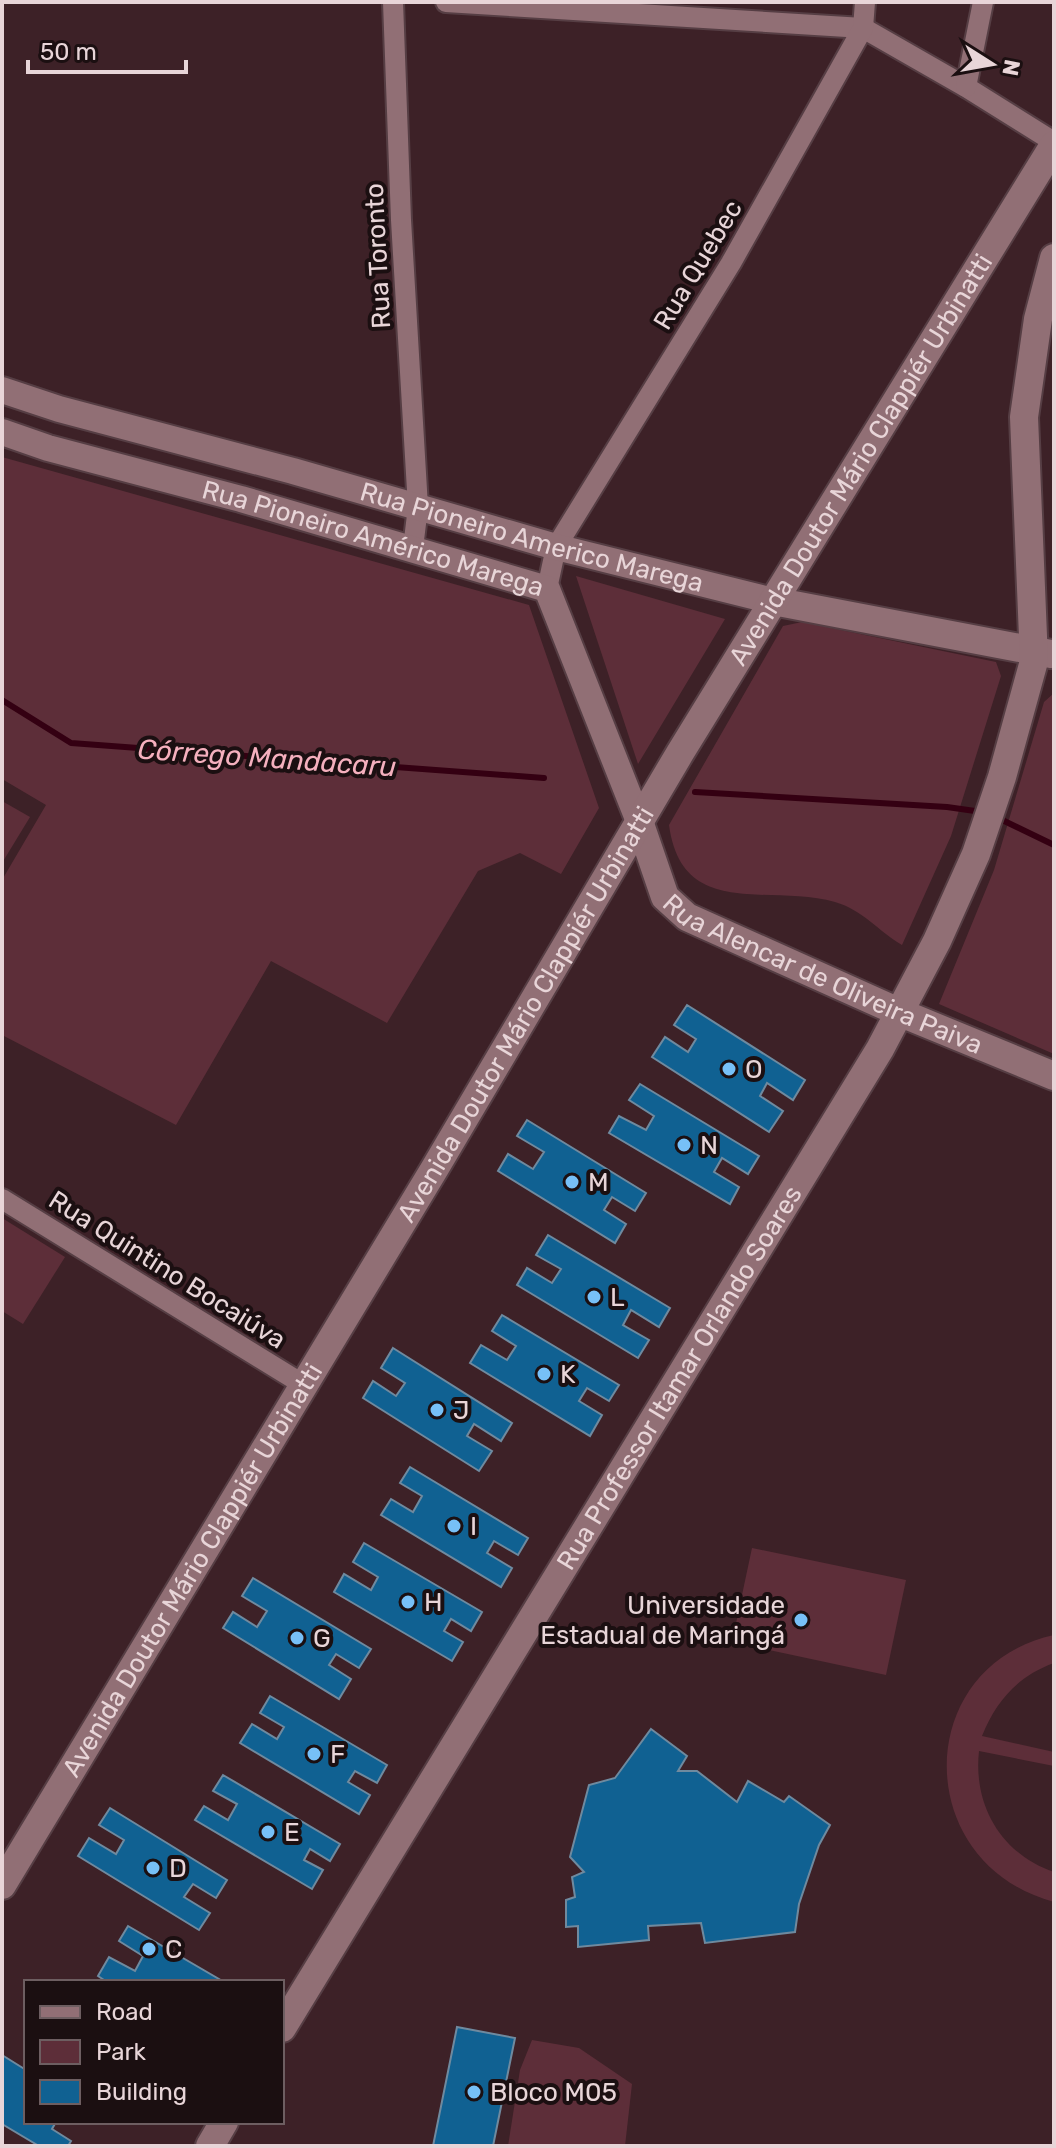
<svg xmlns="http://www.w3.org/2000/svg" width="1056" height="2148" viewBox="0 0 1056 2148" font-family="Rubik,sans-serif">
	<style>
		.green { fill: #5d2e39 }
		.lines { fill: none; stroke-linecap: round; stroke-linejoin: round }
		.stream { stroke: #340012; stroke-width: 6 }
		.building { fill: #106192; stroke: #6f8a9f; stroke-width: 2 }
		.minor-casing { stroke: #563e44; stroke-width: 24 }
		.tertiary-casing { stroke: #563e44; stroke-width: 30 }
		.secondary-casing { stroke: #563e44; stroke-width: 32 }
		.minor { stroke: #916f75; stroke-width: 20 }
		.tertiary { stroke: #916f75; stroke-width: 26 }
		.secondary { stroke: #916f75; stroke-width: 28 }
		.poi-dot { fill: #77c0f7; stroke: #1b0f11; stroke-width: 3 }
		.labels { text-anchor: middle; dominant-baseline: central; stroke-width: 8; stroke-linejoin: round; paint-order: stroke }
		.street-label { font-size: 26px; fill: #e8d5d8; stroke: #1b0f11 }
		.poi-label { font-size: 26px; fill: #e8d5d8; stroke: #1b0f11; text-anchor: start }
		.water-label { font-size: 28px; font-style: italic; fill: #f5b0be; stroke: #1b0f11 }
	</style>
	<rect width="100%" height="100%" fill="#3d2127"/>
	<g class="green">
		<path d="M2 457 529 605 599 808 561 874 520 853 478 871 387 1023 271 961 176 1125 2 1035V880L46 805 2 779Z"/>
		<path d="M576 576 725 619 638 764Z"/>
		<path d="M802 622 996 662 1001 676 951 836 902 945C878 931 863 910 835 902 769 883 682 921 669 825L783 626Z"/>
		<path d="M1054 693V1054L939 1004 994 870 1044 702Z"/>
		<path d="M2 801 30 817 2 863Z"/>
		<path d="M2 1218 65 1257 23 1324 2 1311Z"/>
		<path d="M752 1548 906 1580 886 1675 732 1642Z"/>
		<path d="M1054 1635V1663C1018 1676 996 1701 982 1736L1054 1752V1766L979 1751C973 1805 1001 1854 1054 1872V1902C910 1863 912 1666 1054 1635Z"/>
		<path d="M532 2040 579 2048 632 2084 625 2146H508L520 2070Z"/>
	</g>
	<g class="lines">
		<g class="stream">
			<path d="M2 700 71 743 544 778"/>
			<path d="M695 792 947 807 982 812"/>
			<path d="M996 817 1054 845"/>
		</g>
	</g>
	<g class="building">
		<path d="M687 1005 805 1080 793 1100 767 1083 760 1096 783 1111 769 1132 652 1057 665 1037 688 1052 696 1039 674 1025Z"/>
		<path d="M640 1084 759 1156 748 1174 722 1158 714 1172 739 1187 730 1204 609 1133 619 1116 646 1130 654 1116 629 1100Z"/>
		<path d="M527 1120 646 1193 635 1211 612 1197 604 1210 626 1224 615 1243 498 1171 508 1154 533 1169 544 1152 517 1136Z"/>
		<path d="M548 1235 670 1308 659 1327 631 1310 623 1325 649 1340 638 1358 517 1285 527 1268 552 1283 561 1269 536 1255Z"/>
		<path d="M502 1315 619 1385 609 1401 587 1388 579 1401 602 1415 590 1436 470 1363 481 1345 507 1360 516 1346 492 1331Z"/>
		<path d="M393 1348 512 1423 501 1441 474 1424 467 1436 492 1451 479 1471 363 1398 373 1381 396 1396 405 1383 381 1368Z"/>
		<path d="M410 1467 528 1538 518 1555 494 1541 487 1553 512 1568 501 1587 381 1515 391 1499 413 1512 422 1496 400 1483Z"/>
		<path d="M364 1543 482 1612 471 1631 451 1619 444 1631 463 1642 452 1661 334 1592 344 1574 371 1590 378 1577 353 1562Z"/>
		<path d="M253 1578 371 1649 359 1668 336 1654 329 1665 351 1679 339 1699 223 1628 233 1612 257 1627 267 1611 242 1596Z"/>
		<path d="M270 1696 387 1765 377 1783 355 1771 348 1782 370 1795 359 1814 240 1743 252 1724 277 1739 284 1727 260 1713Z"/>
		<path d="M651 1729 687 1756 678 1771H697L737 1802 748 1781 784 1802 789 1796 830 1825 819 1845 799 1904 795 1932 705 1943 701 1923 648 1926 649 1940 578 1947V1926L566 1927V1900L575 1897 572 1877 584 1872 570 1857 589 1785 615 1778Z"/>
		<path d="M223 1775 340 1844 330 1861 310 1849 304 1860 323 1870 312 1889 195 1820 204 1806 228 1820 237 1804 213 1791Z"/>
		<path d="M110 1808 227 1880 216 1898 193 1884 184 1897 210 1913 199 1930 78 1856 89 1838 116 1854 124 1840 99 1825Z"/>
		<path d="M128 1926 224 1982H107L98 1976 109 1957 135 1971 143 1956 119 1941Z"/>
		<path d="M457 2027 515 2038 493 2146H433Z"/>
		<path d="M2 2055 26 2070V2122H56L52 2129 71 2141 68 2146H39L2 2124Z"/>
	</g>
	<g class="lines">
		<defs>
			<g id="minor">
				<path d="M393 2 401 220 418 507 413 548"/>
				<path d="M446 2 863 28 966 87 1054 142"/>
				<path d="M966 87 983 2"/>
				<path d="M547 589 556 547 731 263 863 28 865 2"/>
				<path d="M2 1199 304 1385"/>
			</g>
			<g id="tertiary">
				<path id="s1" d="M2 390 59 409 293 471 556 547 773 601"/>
				<path id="s2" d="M2 432 48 448 241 499 547 589 640 824"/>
			</g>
			<g id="secondary">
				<path d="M773 601 1051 654"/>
				<path id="s3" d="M640 824 665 897 687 917 901 1013 1054 1076"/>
				<path id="s4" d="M2 1885 435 1168 680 753 1054 145"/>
				<path id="s5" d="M282 2028 880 1049 937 941 976 854 1002 777 1034 661 1024 417 1038 319 1054 258"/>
				<path d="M210 2146 224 2122"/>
			</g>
		</defs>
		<use href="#minor" class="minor-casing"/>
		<use href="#tertiary" class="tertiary-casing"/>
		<use href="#secondary" class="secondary-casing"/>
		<use href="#minor" class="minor"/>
		<use href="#tertiary" class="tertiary"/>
		<use href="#secondary" class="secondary"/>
	</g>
	<g class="poi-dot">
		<circle cx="729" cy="1069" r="8"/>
		<circle cx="684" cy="1145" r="8"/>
		<circle cx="572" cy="1182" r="8"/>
		<circle cx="594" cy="1297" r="8"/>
		<circle cx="544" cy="1374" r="8"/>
		<circle cx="437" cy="1410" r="8"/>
		<circle cx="454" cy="1526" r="8"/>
		<circle cx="408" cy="1602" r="8"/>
		<circle cx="801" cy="1620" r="8"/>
		<circle cx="297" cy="1638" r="8"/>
		<circle cx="314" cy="1754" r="8"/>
		<circle cx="268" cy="1832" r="8"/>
		<circle cx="153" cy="1868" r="8"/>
		<circle cx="149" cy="1949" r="8"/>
		<circle cx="474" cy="2092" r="8"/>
	</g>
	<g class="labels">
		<g class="street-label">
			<text transform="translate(378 256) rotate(-93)">Rua Toronto</text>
			<text transform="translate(698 265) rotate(-59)">Rua Quebec</text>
			<text stroke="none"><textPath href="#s4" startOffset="1664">Avenida Doutor Mário Clappiér Urbinatti</textPath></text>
			<text stroke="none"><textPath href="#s1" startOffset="550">Rua Pioneiro Americo Marega</textPath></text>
			<text stroke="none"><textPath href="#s2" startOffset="386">Rua Pioneiro Américo Marega</textPath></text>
			<text stroke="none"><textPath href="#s3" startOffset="254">Rua Alencar de Oliveira Paiva</textPath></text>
			<text stroke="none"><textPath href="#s4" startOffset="1016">Avenida Doutor Mário Clappiér Urbinatti</textPath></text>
			<text transform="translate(167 1270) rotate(32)">Rua Quintino Bocaiúva</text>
			<text stroke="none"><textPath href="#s5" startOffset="762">Rua Professor Itamar Orlando Soares</textPath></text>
			<text stroke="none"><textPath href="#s4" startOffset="368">Avenida Doutor Mário Clappiér Urbinatti</textPath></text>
		</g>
		<g class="poi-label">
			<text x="745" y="1069">O</text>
			<text x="700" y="1145">N</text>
			<text x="588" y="1182">M</text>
			<text x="610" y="1297">L</text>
			<text x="560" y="1374">K</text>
			<text x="453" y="1410">J</text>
			<text x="470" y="1526">I</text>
			<text x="424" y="1602">H</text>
			<text x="785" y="1605" text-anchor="end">Universidade<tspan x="785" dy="30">Estadual de Maringá</tspan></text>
			<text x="313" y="1638">G</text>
			<text x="330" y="1754">F</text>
			<text x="284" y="1832">E</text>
			<text x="169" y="1868">D</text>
			<text x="165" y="1949">C</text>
			<text x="490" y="2092">Bloco M05</text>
		</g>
		<g class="water-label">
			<text transform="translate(267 758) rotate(4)">Córrego Mandacaru</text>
		</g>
	</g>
	<rect width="1056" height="2148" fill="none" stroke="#e8d5d8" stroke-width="8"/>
	<rect x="24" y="1980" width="260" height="144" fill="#1b0f11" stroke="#6d5e61" stroke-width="2"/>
	<rect x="40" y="2006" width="40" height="12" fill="#916f75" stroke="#6d5e61" stroke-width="2"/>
	<text x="96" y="2020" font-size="24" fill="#e8d5d8">Road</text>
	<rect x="40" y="2040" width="40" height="24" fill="#5d2e39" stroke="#6d5e61" stroke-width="2"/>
	<text x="96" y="2060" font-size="24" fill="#e8d5d8">Park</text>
	<rect x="40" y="2080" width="40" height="24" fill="#106192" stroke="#6d5e61" stroke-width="2"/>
	<text x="96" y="2100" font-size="24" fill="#e8d5d8">Building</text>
	<g transform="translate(992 64) rotate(101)" stroke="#1b0f11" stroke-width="6" paint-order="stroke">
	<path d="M0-6L14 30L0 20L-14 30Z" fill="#e8d5d8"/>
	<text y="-12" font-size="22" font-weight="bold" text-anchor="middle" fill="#e8d5d8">N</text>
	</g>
	<path d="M28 60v12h158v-12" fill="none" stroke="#e8d5d8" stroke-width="4"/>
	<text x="40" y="60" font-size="24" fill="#e8d5d8" stroke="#1b0f11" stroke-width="6" paint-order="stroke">50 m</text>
</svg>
